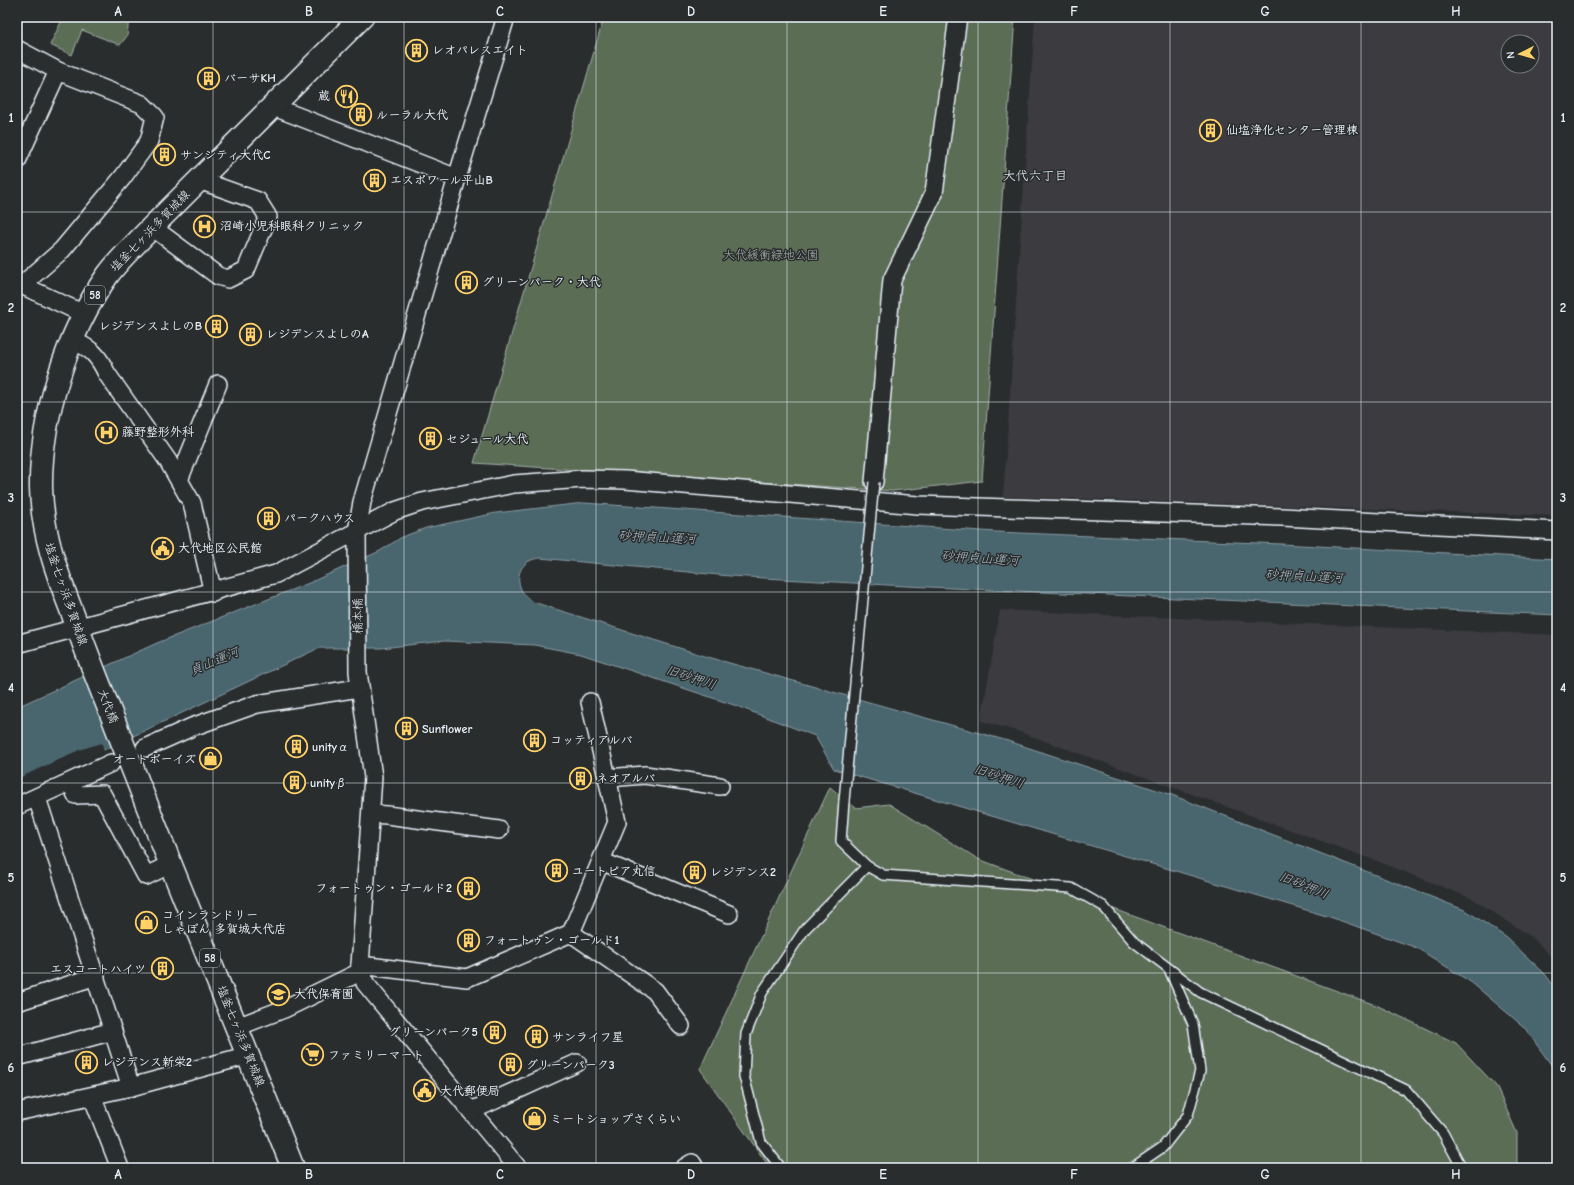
<svg xmlns="http://www.w3.org/2000/svg" width="1574" height="1185" viewBox="0 0 1574 1185" font-family="'Comic Neue','Klee One',sans-serif">
	<style>
		.built { fill: #3a3a40; fill-rule: evenodd }
		.green { fill: #5c6d57; stroke: #a2afa8 }
		.water { fill: #4a656e; stroke: #899da5 }
		.pier { fill: #2a2d2e }
		.lines { fill: none; stroke-linecap: round; stroke-linejoin: round }
		.lane-casing { stroke: #e8f1f8; stroke-width: 12 }
		.street-casing { stroke: #e8f1f8; stroke-width: 20 }
		.primary-casing { stroke: #e8f1f8; stroke-width: 25 }
		.lane { stroke: #2a2d2e; stroke-width: 9 }
		.street { stroke: #2a2d2e; stroke-width: 17 }
		.primary { stroke: #2a2d2e; stroke-width: 22 }
		.lane-bridge-casing { stroke: #e8f1f8; stroke-width: 12; stroke-linecap: butt }
		.lane-bridge { stroke: #2a2d2e; stroke-width: 9 }
		.grid { fill: none; stroke: #e8f1f8; stroke-width: 1; stroke-opacity: 0.55 }
		.labels { text-anchor: middle; dominant-baseline: central; stroke-width: 3; stroke-linejoin: round; paint-order: stroke }
		.shield { fill: #2a2d2e; stroke: #afb6bb; stroke-width: 1 }
		.shield-label { font-size: 11px; font-weight: bold; fill: #e8f1f8 }
		.poi-label { font-size: 12px; font-weight: bold; fill: #e8f1f8; stroke: #2a2d2e; text-anchor: start }
		.street-label { font-size: 12px; fill: #e8f1f8; stroke: #2a2d2e }
		.park-label { font-size: 12px; fill: #a9b6b0; stroke: #2a2d2e }
		.neighbourhood-label { font-size: 13px; fill: #e8f1f8; stroke: #2a2d2e }
		.water-label { font-size: 13px; font-style: italic; fill: #a9b9c1; stroke: #2a2d2e }
		.neatline { fill: none; stroke: #e8f1f8; stroke-width: 1.5 }
		.grid-label { font-size: 13px; text-anchor: middle; font-weight: bold; fill: #e8f1f8 }
	</style>
	<rect width="100%" height="100%" fill="#2a2d2e"/>
	<filter id="ink" filterUnits="userSpaceOnUse"><feTurbulence type="fractalNoise" baseFrequency=".025" numOctaves="2"/><feDisplacementMap in="SourceGraphic" scale="8" xChannelSelector="R" yChannelSelector="G"/><feConvolveMatrix kernelMatrix="1 2 1 2 8 2 1 2 1" color-interpolation-filters="sRGB"/></filter>
	<g filter="url(#ink)">
		<g class="built">
			<path d="M1035 17H1557V516L1090 499 1003 497ZM1508 42H1532V66H1508Z"/>
			<path d="M1000 610 1557 635V963L1533 938 1473 899 1382 863 1017 731 981 721Z"/>
		</g>
		<g class="green">
			<path d="M58 17H127L129 18 127 36 120 45 82 30 72 55 50 45 62 20Z"/>
			<path d="M604 17H1015L982 481 893 491 474 463Z"/>
			<path d="M830 787 856 808 889 804 978 859 1378 1006 1456 1043 1496 1086 1517 1133V1168H770L700 1069Z"/>
		</g>
		<path class="water" d="M584 503 996 532 1281 544 1557 559V615L906 586 730 576 540 558C514 560 512 590 533 602L708 657 1008 741 1172 795 1467 911 1507 938 1545 974 1557 990V1076L1555 1070 1524 1027 1472 983 1417 948 1333 918 834 769 815 736 734 705 581 654 534 645 444 641 381 648H319L89 757 17 787V707L157 643 309 583 380 551 402 537 426 528 496 513Z"/>
		<path class="pier" d="M102 743 104 752 17 789V779L79 750Z"/>
		<g class="lines">
			<defs>
				<g id="lane">
					<path d="M844 801 841 841 867 866 883 875 1071 888 1103 906 1134 942 1200 992 1406 1090 1443 1133 1462 1168"/>
					<path d="M781 1168 761 1142 744 1076 746 1034 762 993 805 929 867 866"/>
					<path d="M1132 1168 1163 1147 1188 1115 1200 1071 1193 1024 1169 969"/>
				</g>
				<g id="street">
					<path d="M506 17 457 178 362 502 357 532 358 672 373 777 360 965 365 983 518 1168"/>
					<path d="M17 49 58 71"/>
					<path d="M274 107 457 178"/>
					<path d="M17 161 58 71 142 104 155 117 149 141 123 177 62 250 22 285"/>
					<path d="M152 227 218 276 228 279 246 270 268 217 258 201 199 180"/>
					<path d="M17 283 84 314"/>
					<path d="M72 340C92 349 98 355 107 374L168 461 192 503 213 593"/>
					<path d="M179 480 218 384"/>
					<path d="M874 482 892 280 934 193 958 17"/>
					<path d="M17 644 276 574 395 511 422 502 514 484 583 479 625 480 918 505 1282 517 1557 531"/>
					<path d="M145 748 192 727 257 704 359 688"/>
					<path d="M607 778 645 775 720 786"/>
					<path d="M71 783 76 795 102 794 146 876 171 864"/>
					<path d="M37 798 131 1087"/>
					<path d="M17 806 111 763"/>
					<path d="M371 814 387 815 499 830"/>
					<path d="M601 861 729 914"/>
					<path d="M571 933 655 991 681 1026"/>
					<path d="M360 965 467 978 571 933 617 822 590 702"/>
					<path d="M17 1002 96 976"/>
					<path d="M237 1027 284 1009 362 971"/>
					<path d="M17 1057 113 1031"/>
					<path d="M92 1096 120 1168"/>
					<path d="M471 1111 577 1063"/>
					<path d="M17 1112 131 1087 249 1055"/>
					<path d="M684 1168 692 1163 695 1168"/>
				</g>
				<path id="primary" d="M293 1168C234 1019 172 871 114 721 99 685 85 648 72 612 56 571 42 532 41 488 40 418 67 333 107 276 120 258 137 243 152 227L362 17"/>
			</defs>
			<use href="#lane" class="lane-casing"/>
			<use href="#street" class="street-casing"/>
			<use href="#primary" class="primary-casing"/>
			<use href="#lane" class="lane"/>
			<use href="#street" class="street"/>
			<use href="#primary" class="primary"/>
			<defs>
				<path id="lane-bridge" d="M844 801 874 482"/>
			</defs>
			<use href="#lane-bridge" class="lane-bridge-casing"/>
			<use href="#lane-bridge" class="lane-bridge"/>
		</g>
	</g>
	<path class="grid" d="M213 17V1168M404 17V1168M596 17V1168M787 17V1168M978 17V1168M1170 17V1168M1361 17V1168M17 212H1557M17 402H1557M17 592H1557M17 783H1557M17 973H1557"/>
	<defs>
		<symbol id="building-ring" viewBox="-11 -11 22 22"><circle r="9.5" fill="#2a2d2e" stroke="#ffd166" stroke-width="1.5"/><path d="M-4-6H4V6H1V3H-1V6H-4ZM-2.5-4.3h1.7v1.8h-1.7ZM.8-4.3h1.7v1.8H.8ZM-2.5-1h1.7V.8h-1.7ZM.8-1h1.7V.8H.8Z" fill="#ffd166"/></symbol>
		<symbol id="restaurant-ring" viewBox="-11 -11 22 22"><circle r="9.5" fill="#2a2d2e" stroke="#ffd166" stroke-width="1.5"/><path d="M-5-6h1v4h1v-4h1v4h1v-4h1v5L-1.5 .5V6h-2V.5L-5-1ZM5-6V6H3V1.5H1.5Q1.5-4 5-6Z" fill="#ffd166"/></symbol>
		<symbol id="hospital-ring" viewBox="-11 -11 22 22"><circle r="9.5" fill="#2a2d2e" stroke="#ffd166" stroke-width="1.5"/><path d="M-5-5h3v3.5h4V-5h3V5h-3V1.5h-4V5h-3Z" fill="#ffd166"/></symbol>
		<symbol id="civic-ring" viewBox="-11 -11 22 22"><circle r="9.5" fill="#2a2d2e" stroke="#ffd166" stroke-width="1.5"/><path d="M-.6-6.5H3V-4.5H.6V-3L4-1V1h2V6H-6V1h2V-1L-.6-3ZM-1.2 2.5V6h2.4V2.5Z" fill="#ffd166"/></symbol>
		<symbol id="shop-ring" viewBox="-11 -11 22 22"><circle r="9.5" fill="#2a2d2e" stroke="#ffd166" stroke-width="1.5"/><path d="M-5-2.5h2.3a2.7 3.5 0 0 1 5.4 0H5L5.5 6h-11ZM-1.5-2.5h3a1.5 2.3 0 0 0-3 0Z" fill="#ffd166"/></symbol>
		<symbol id="school-ring" viewBox="-11 -11 22 22"><circle r="9.5" fill="#2a2d2e" stroke="#ffd166" stroke-width="1.5"/><path d="M0-5L7-2L0 1L-7-2ZM-4 1L0 2.5L4 1V4Q0 6-4 4Z" fill="#ffd166"/></symbol>
		<symbol id="supermarket-ring" viewBox="-11 -11 22 22"><circle r="9.5" fill="#2a2d2e" stroke="#ffd166" stroke-width="1.5"/><path d="M-6-5.5h2.5l.6 2H6L4.5 2H-2.5L-4.4-4H-6ZM-1.5 3.2a1.3 1.3 0 1 0 .1 0ZM3 3.2a1.3 1.3 0 1 0 .1 0Z" fill="#ffd166"/></symbol>
	</defs>
	<g fill-rule="evenodd">
		<use href="#building-ring" x="404" y="38" width="25" height="25"/>
		<use href="#building-ring" x="196" y="66" width="25" height="25"/>
		<use href="#restaurant-ring" x="334" y="84" width="25" height="25"/>
		<use href="#building-ring" x="348" y="102" width="25" height="25"/>
		<use href="#building-ring" x="1198" y="118" width="25" height="25"/>
		<use href="#building-ring" x="152" y="142" width="25" height="25"/>
		<use href="#building-ring" x="362" y="168" width="25" height="25"/>
		<use href="#hospital-ring" x="192" y="214" width="25" height="25"/>
		<use href="#building-ring" x="454" y="270" width="25" height="25"/>
		<use href="#building-ring" x="204" y="314" width="25" height="25"/>
		<use href="#building-ring" x="238" y="322" width="25" height="25"/>
		<use href="#hospital-ring" x="94" y="420" width="25" height="25"/>
		<use href="#building-ring" x="418" y="426" width="25" height="25"/>
		<use href="#building-ring" x="256" y="506" width="25" height="25"/>
		<use href="#civic-ring" x="150" y="536" width="25" height="25"/>
		<use href="#building-ring" x="394" y="716" width="25" height="25"/>
		<use href="#building-ring" x="522" y="728" width="25" height="25"/>
		<use href="#building-ring" x="284" y="734" width="25" height="25"/>
		<use href="#shop-ring" x="198" y="746" width="25" height="25"/>
		<use href="#building-ring" x="568" y="766" width="25" height="25"/>
		<use href="#building-ring" x="282" y="770" width="25" height="25"/>
		<use href="#building-ring" x="544" y="858" width="25" height="25"/>
		<use href="#building-ring" x="682" y="860" width="25" height="25"/>
		<use href="#building-ring" x="456" y="876" width="25" height="25"/>
		<use href="#shop-ring" x="134" y="910" width="25" height="25"/>
		<use href="#building-ring" x="456" y="928" width="25" height="25"/>
		<use href="#building-ring" x="150" y="956" width="25" height="25"/>
		<use href="#school-ring" x="266" y="982" width="25" height="25"/>
		<use href="#building-ring" x="482" y="1020" width="25" height="25"/>
		<use href="#building-ring" x="524" y="1024" width="25" height="25"/>
		<use href="#supermarket-ring" x="300" y="1042" width="25" height="25"/>
		<use href="#building-ring" x="74" y="1050" width="25" height="25"/>
		<use href="#building-ring" x="498" y="1052" width="25" height="25"/>
		<use href="#civic-ring" x="412" y="1078" width="25" height="25"/>
		<use href="#shop-ring" x="522" y="1106" width="25" height="25"/>
	</g>
	<g class="labels">
		<g class="shield">
			<rect x="85" y="286" width="20" height="18" rx="3"/>
			<rect x="200" y="949" width="20" height="18" rx="3"/>
		</g>
		<g class="shield-label">
			<text x="95" y="295">58</text>
			<text x="210" y="958">58</text>
		</g>
		<g class="poi-label">
			<text x="432" y="50">レオパレスエイト</text>
			<text x="224" y="78">バーサKH</text>
			<text x="330" y="96" text-anchor="end">蔵</text>
			<text x="376" y="115">ルーラル大代</text>
			<text x="1226" y="130">仙塩浄化センター管理棟</text>
			<text x="180" y="155">サンシティ大代C</text>
			<text x="390" y="180">エスポワール平山B</text>
			<text x="220" y="226">沼崎小児科眼科クリニック</text>
			<text x="482" y="282">グリーンパーク・大代</text>
			<text x="202" y="326" text-anchor="end">レジデンスよしのB</text>
			<text x="266" y="334">レジデンスよしのA</text>
			<text x="122" y="432">藤野整形外科</text>
			<text x="446" y="439">セジュール大代</text>
			<text x="284" y="518">パークハウス</text>
			<text x="178" y="548">大代地区公民館</text>
			<text x="422" y="729">Sunflower</text>
			<text x="550" y="740">コッティアルバ</text>
			<text x="312" y="747">unityα</text>
			<text x="196" y="759" text-anchor="end">オートボーイズ</text>
			<text x="596" y="778">ネオアルバ</text>
			<text x="310" y="783">unityβ</text>
			<text x="572" y="871">ユートピア丸信</text>
			<text x="710" y="872">レジデンス2</text>
			<text x="452" y="888" text-anchor="end">フォートゥン・ゴールド2</text>
			<text x="162" y="915">コインランドリー<tspan x="162" dy="14">しゃぼん 多賀城大代店</tspan></text>
			<text x="484" y="940">フォートゥン・ゴールド1</text>
			<text x="146" y="969" text-anchor="end">エスコートハイツ</text>
			<text x="294" y="994">大代保育園</text>
			<text x="478" y="1032" text-anchor="end">グリーンパーク5</text>
			<text x="552" y="1037">サンライフ星</text>
			<text x="328" y="1055">ファミリーマート</text>
			<text x="102" y="1062">レジデンス新栄2</text>
			<text x="526" y="1065">グリーンパーク3</text>
			<text x="440" y="1091">大代郵便局</text>
			<text x="550" y="1119">ミートショップさくらい</text>
		</g>
		<g class="street-label">
			<text transform="translate(150 231) rotate(-46)">塩釜七ヶ浜多賀城線</text>
			<text transform="translate(66 594) rotate(71)">塩釜七ヶ浜多賀城線</text>
			<text transform="translate(358 616) rotate(-90)">橋本橋</text>
			<text transform="translate(108 706) rotate(69)">大代橋</text>
			<text transform="translate(241 1036) rotate(68)">塩釜七ヶ浜多賀城線</text>
		</g>
		<g class="park-label">
			<text x="771" y="255">大代緩衝緑地公園</text>
		</g>
		<g class="neighbourhood-label">
			<text x="1035" y="175">大代六丁目</text>
		</g>
		<g class="water-label">
			<text transform="translate(657 537) rotate(3)">砂押貞山運河</text>
			<text transform="translate(980 558) rotate(4)">砂押貞山運河</text>
			<text transform="translate(1304 576) rotate(3)">砂押貞山運河</text>
			<text transform="translate(214 661) rotate(-23)">貞山運河</text>
			<text transform="translate(691 677) rotate(18)">旧砂押川</text>
			<text transform="translate(999 776) rotate(18)">旧砂押川</text>
			<text transform="translate(1304 885) rotate(22)">旧砂押川</text>
		</g>
	</g>
	<rect width="1574" height="1185" fill="none" stroke="#2a2d2e" stroke-width="44"/>
	<g transform="translate(1520 54) rotate(264)"><circle r="19" fill="#2a2d2e" stroke="#767b7f"/>
	<path d="M0-3L7 15L0 10L-7 15Z" fill="#ffd166"/>
	<text y="-6" font-size="11" font-weight="bold" text-anchor="middle" fill="#e8f1f8">N</text>
	</g>
	<rect x="22" y="22" width="1530" height="1141" class="neatline"/>
	<g class="grid-label">
		<text x="118" y="16">A</text>
		<text x="309" y="16">B</text>
		<text x="500" y="16">C</text>
		<text x="691" y="16">D</text>
		<text x="883" y="16">E</text>
		<text x="1074" y="16">F</text>
		<text x="1265" y="16">G</text>
		<text x="1456" y="16">H</text>
		<text x="11" y="122">1</text>
		<text x="1563" y="122">1</text>
		<text x="11" y="312">2</text>
		<text x="1563" y="312">2</text>
		<text x="11" y="502">3</text>
		<text x="1563" y="502">3</text>
		<text x="11" y="692">4</text>
		<text x="1563" y="692">4</text>
		<text x="11" y="882">5</text>
		<text x="1563" y="882">5</text>
		<text x="11" y="1072">6</text>
		<text x="1563" y="1072">6</text>
		<text x="118" y="1179">A</text>
		<text x="309" y="1179">B</text>
		<text x="500" y="1179">C</text>
		<text x="691" y="1179">D</text>
		<text x="883" y="1179">E</text>
		<text x="1074" y="1179">F</text>
		<text x="1265" y="1179">G</text>
		<text x="1456" y="1179">H</text>
	</g>
</svg>
